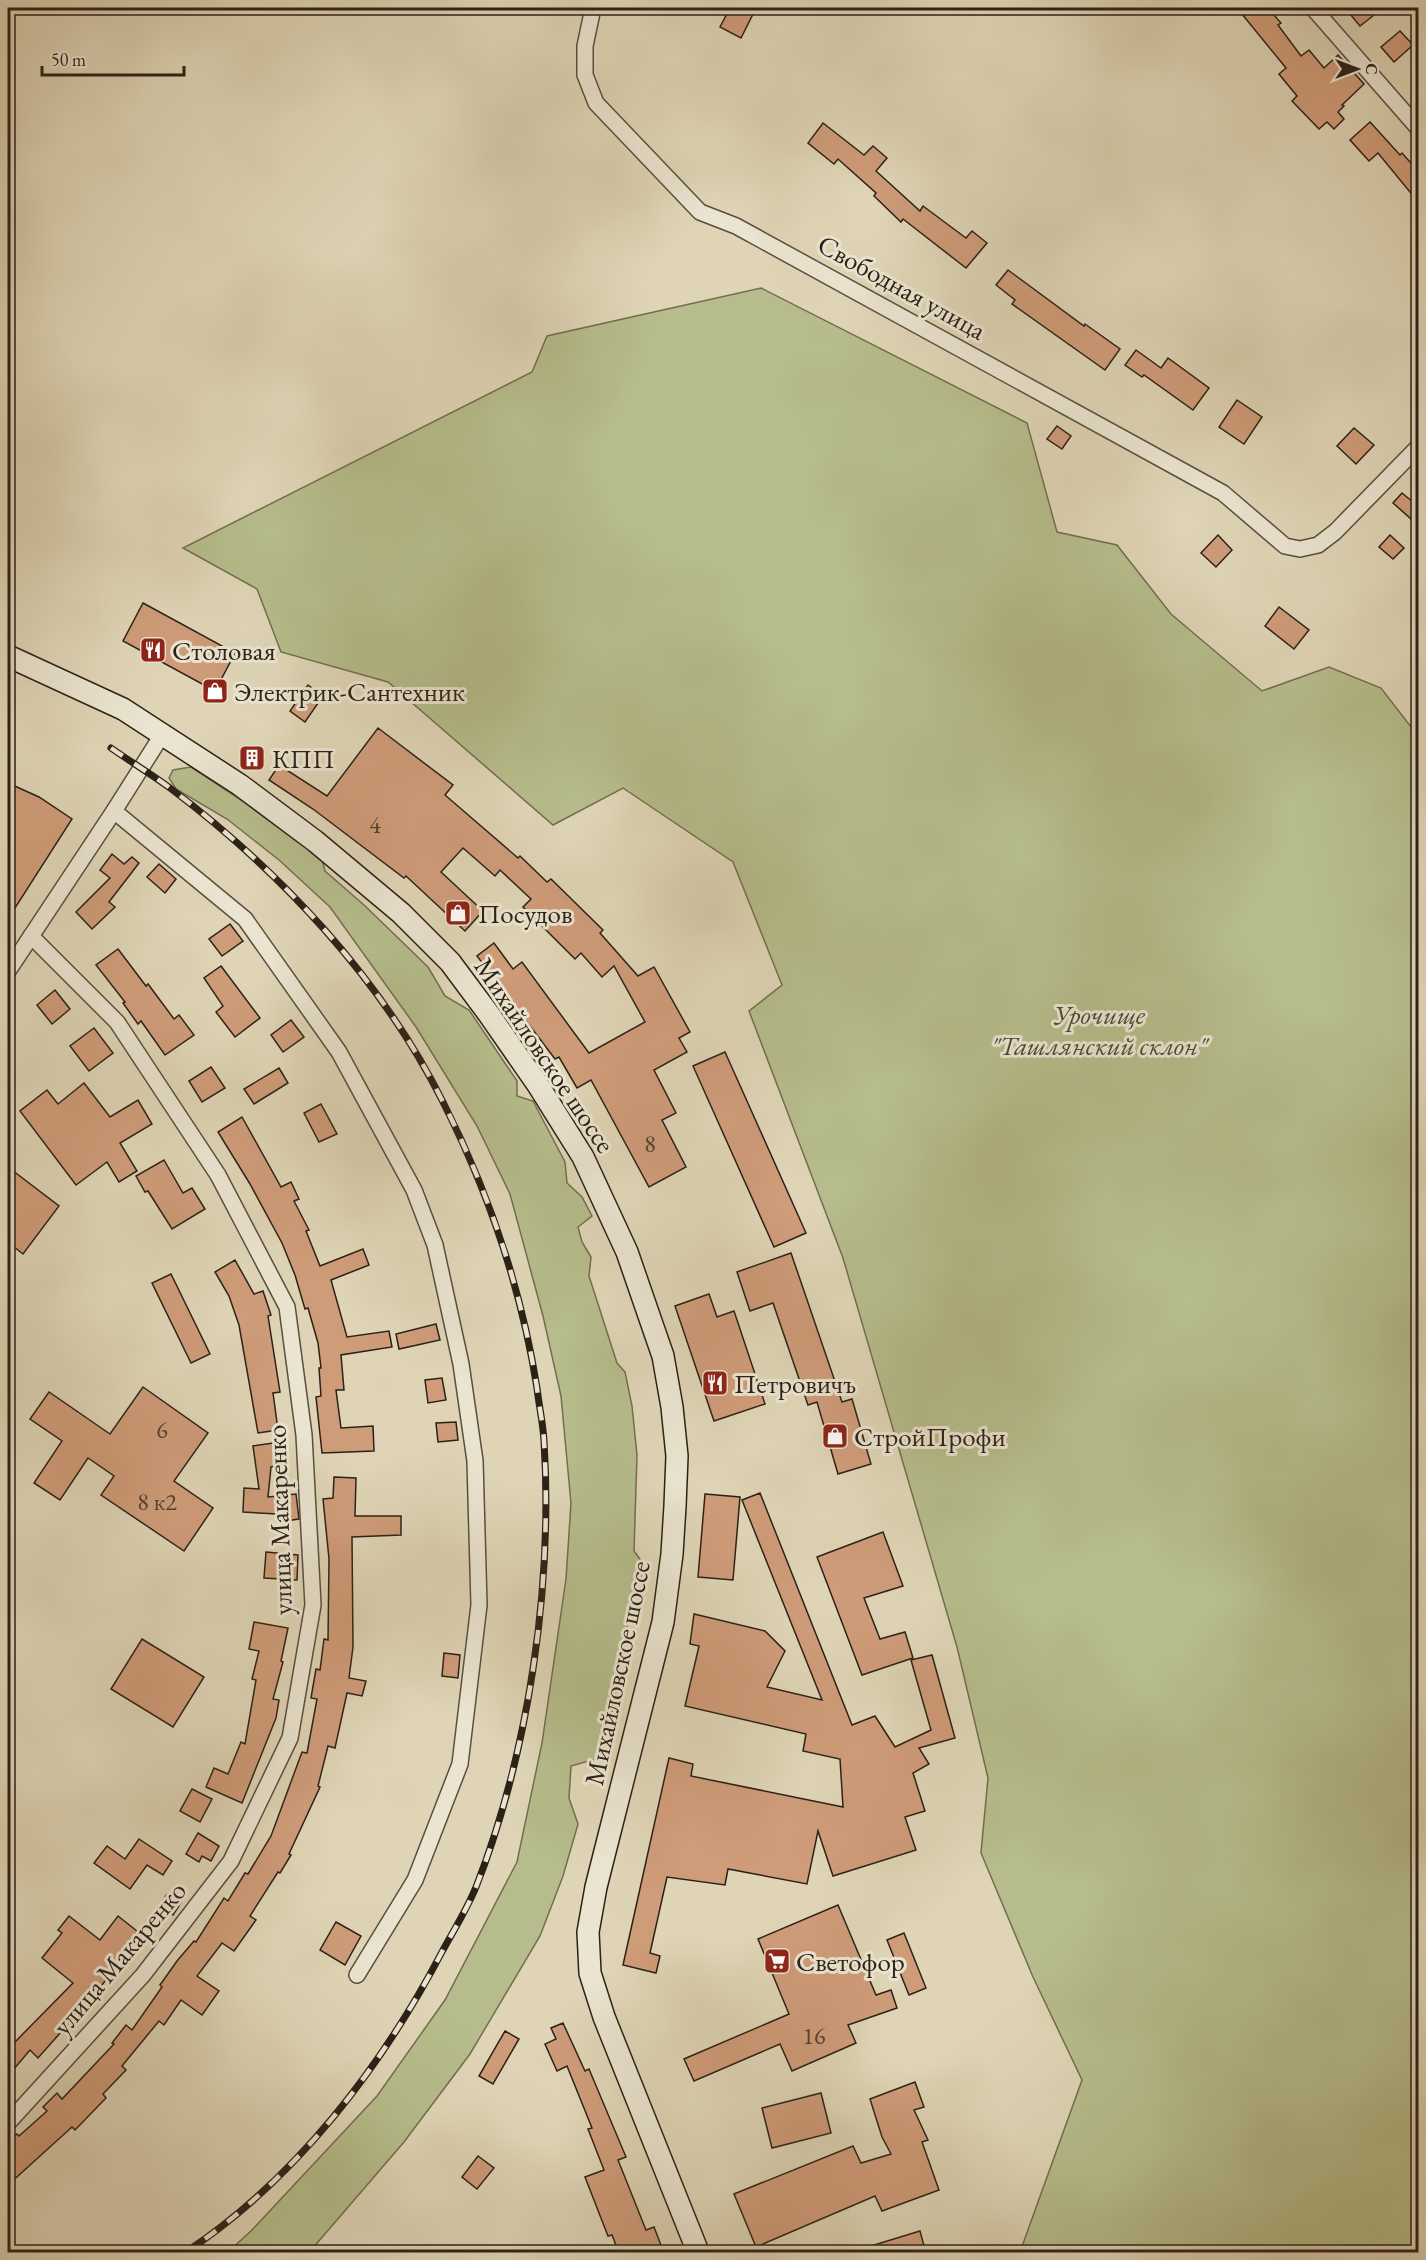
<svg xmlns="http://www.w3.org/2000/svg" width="1426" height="2260" viewBox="0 0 1426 2260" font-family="'EB Garamond',serif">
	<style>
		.green { fill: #b6bc8b; stroke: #716e51; stroke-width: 1.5 }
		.building { fill: #cf9c79; stroke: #2c2117; stroke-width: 1.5 }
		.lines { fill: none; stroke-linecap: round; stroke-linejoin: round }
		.street-casing { stroke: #594e3f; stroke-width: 18 }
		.secondary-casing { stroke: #2c2117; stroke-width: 24 }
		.street { stroke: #eae4d0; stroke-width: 15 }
		.secondary { stroke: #eae4d0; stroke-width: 21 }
		.rail-casing { stroke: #2c2117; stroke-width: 7 }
		.rail { stroke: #eae4d0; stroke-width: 4.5; stroke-dasharray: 14; stroke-linecap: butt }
		.labels { text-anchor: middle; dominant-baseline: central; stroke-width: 6; stroke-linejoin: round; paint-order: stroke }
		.number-label { font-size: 24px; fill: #554030 }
		.street-label { font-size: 27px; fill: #2c2117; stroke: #eae4d0 }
		.poi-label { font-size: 27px; fill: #2c2117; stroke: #eae4d0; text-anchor: start }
		.park-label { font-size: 27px; font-style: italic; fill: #4e4834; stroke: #eae4d0 }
	</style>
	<rect width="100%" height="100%" fill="#dfd5b6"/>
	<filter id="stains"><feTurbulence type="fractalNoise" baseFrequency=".00333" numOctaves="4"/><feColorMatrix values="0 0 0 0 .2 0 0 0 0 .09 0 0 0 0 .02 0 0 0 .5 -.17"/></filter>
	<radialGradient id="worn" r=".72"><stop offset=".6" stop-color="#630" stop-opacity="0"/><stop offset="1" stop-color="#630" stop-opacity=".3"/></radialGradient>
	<g class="green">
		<path d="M761 288 1027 423 1057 532 1117 545 1171 614 1262 691 1329 667 1381 688 1418 736V2252H1020L1082 2080 1033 1977 981 1853 988 1778 957 1647 843 1258 749 1011 782 985 733 862 623 788 553 825 388 682 281 652 257 589 183 548 532 372 547 336Z"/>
		<path d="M191 767 249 805 322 859 325 871 364 905 428 967 445 996 469 1010 517 1081V1096L533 1101 565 1162 567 1183 582 1197 592 1216 578 1227 582 1242 591 1257 589 1276 617 1363 625 1372 632 1406 637 1455 634 1551 645 1566 632 1598 612 1714 596 1759 571 1766 569 1798 578 1824 563 1876 540 1936 470 2054 404 2142 312 2249 286 2252H228L252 2230 377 2096 445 2000 517 1862 542 1743 566 1579 571 1503 561 1396 543 1316 510 1194 477 1126 416 1027 330 907 279 860 227 819 176 789 169 778 173 770Z"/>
	</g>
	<g class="building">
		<path d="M730 8H745L754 12 741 38 720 27Z"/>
		<path d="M1237 8H1268L1281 23 1278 25 1301 56 1309 50 1324 68 1338 55 1364 84 1342 105 1344 106 1338 112 1344 119 1334 129 1327 122 1319 129 1292 101 1297 96 1279 74 1286 68Z"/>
		<path d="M1345 8H1383L1360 26Z"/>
		<path d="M1400 31 1413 45 1394 62 1381 47Z"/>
		<path d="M1370 122 1400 155 1402 153 1419 172V203L1378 153 1369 161 1350 140Z"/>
		<path d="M823 123 864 155 873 146 887 158 876 171 920 211 923 206 966 238 972 231 987 243 966 268 903 219 901 222 874 196 876 193 838 159 834 164 808 143Z"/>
		<path d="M1008 270 1084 326 1085 324 1120 349 1105 370 1012 304 1015 300 996 285Z"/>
		<path d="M1136 350 1161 368 1168 358 1209 388 1193 410 1144 375 1142 377 1125 365Z"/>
		<path d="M1237 400 1262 417 1244 444 1219 427Z"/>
		<path d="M1057 426 1071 436 1062 449 1047 439Z"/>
		<path d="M1354 428 1374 445 1356 464 1337 446Z"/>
		<path d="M1402 493 1419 507V526L1393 503Z"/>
		<path d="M1218 535 1232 550 1216 567 1201 553Z"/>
		<path d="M1390 535 1404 548 1393 559 1379 547Z"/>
		<path d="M143 603 235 653 215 691 123 641Z"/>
		<path d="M1279 607 1309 630 1294 649 1265 626Z"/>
		<path d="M308 685 323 696 305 722 290 711Z"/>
		<path d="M378 728 453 785 445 795 518 858 520 856 547 882 551 879 603 930 600 933 638 976 654 967 690 1032 679 1038 687 1052 654 1070 676 1113 662 1120 686 1167 649 1187 591 1080 577 1088 559 1057 555 1059 477 956 494 943 513 969 522 962 589 1053 645 1022 614 966 602 977 581 953 575 959 523 907 531 899 500 870 495 876 463 848 441 872 483 911 465 931 406 876 404 878 313 809 269 780 279 765 327 796Z"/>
		<path d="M8 783 39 797 72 819 8 919Z"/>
		<path d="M112 854 124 864 132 857 139 863 109 902 115 907 92 929 76 912 110 878 100 870Z"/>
		<path d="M159 864 176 879 165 893 147 877Z"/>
		<path d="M230 924 243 941 222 956 209 939Z"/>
		<path d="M118 949 146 986 148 984 174 1019 179 1015 194 1035 165 1055 141 1021 138 1024 123 1003 125 1002 96 965Z"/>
		<path d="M221 966 260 1018 235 1037 216 1012 223 1006 204 978Z"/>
		<path d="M55 990 70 1009 52 1024 37 1005Z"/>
		<path d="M291 1020 304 1037 283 1052 271 1035Z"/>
		<path d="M94 1028 113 1053 89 1071 70 1046Z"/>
		<path d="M725 1052 806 1233 774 1247 693 1066Z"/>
		<path d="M211 1067 225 1088 202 1102 189 1081Z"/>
		<path d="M279 1068 288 1083 254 1104 244 1089Z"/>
		<path d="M84 1083 110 1117 138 1100 152 1124 120 1143 137 1171 119 1182 107 1162 76 1185 20 1111 47 1090 58 1104Z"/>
		<path d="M321 1104 337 1134 319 1142 304 1113Z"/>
		<path d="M242 1117 281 1187 291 1182 299 1199 294 1201 309 1230 306 1231 320 1266 363 1249 369 1265 331 1280 347 1337 389 1331 392 1347 341 1355 344 1390H336L341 1428 373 1426 374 1451 322 1453 316 1397 321 1396 319 1368H321L318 1343 308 1308 305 1309 295 1275 282 1243 250 1184 218 1132Z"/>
		<path d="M164 1160 183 1193 192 1188 205 1209 172 1229 148 1191 145 1192 136 1176Z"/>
		<path d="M8 1167 59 1206 23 1254 8 1242Z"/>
		<path d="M791 1253 842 1402 852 1399 871 1464 838 1474 817 1402 808 1405 773 1303 750 1311 737 1272Z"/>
		<path d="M235 1260 254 1294 263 1291 271 1315 268 1316 280 1392 273 1393 278 1430 258 1433 239 1325 229 1296 215 1272Z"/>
		<path d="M171 1274 210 1354 191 1363 152 1283Z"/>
		<path d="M709 1294 717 1317 734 1311 765 1404 714 1421 675 1306Z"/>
		<path d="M436 1324 440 1340 399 1349 396 1334Z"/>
		<path d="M442 1378 446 1400 428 1403 425 1380Z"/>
		<path d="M143 1387 208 1433 174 1481 213 1508 184 1551 101 1495 114 1476 88 1458 60 1500 34 1483 62 1441 30 1419 49 1392 110 1434Z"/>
		<path d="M456 1422 458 1440 438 1442 436 1423Z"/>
		<path d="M273 1443 276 1466 271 1467 268 1497 296 1494 299 1519 278 1522 277 1514 243 1512 244 1488 259 1489 253 1446Z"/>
		<path d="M334 1477 356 1478 355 1516H401V1535L352 1537 353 1647 349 1678 366 1681 362 1696 347 1693 335 1748 328 1746 318 1786 320 1787 289 1854 291 1855 280 1873 278 1872 250 1916 256 1920 234 1951 222 1943 197 1976 219 1991 202 2015 181 2000 164 2025 159 2021 122 2066 126 2070 103 2094 106 2098 75 2130 72 2127 8 2185V2142L17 2134 19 2136 47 2111 43 2107 57 2093 62 2099 114 2044 112 2043 126 2025 132 2030 162 1987 160 1985 177 1961 194 1941 196 1942 224 1898 228 1901 245 1873 248 1874 271 1836 302 1752 307 1753 317 1699 311 1698 316 1669 320 1670 324 1639 328 1640 329 1559 323 1499 333 1498Z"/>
		<path d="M760 1493 852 1725 875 1716 895 1747 931 1730 911 1660 932 1655 955 1738 919 1748 929 1764 913 1773 925 1811 905 1817 916 1850 833 1876 818 1831 807 1884 728 1869 725 1885 667 1877 650 1953 660 1956 656 1973 623 1965 669 1758 693 1764 691 1776 843 1807 840 1759 803 1751 806 1734 685 1706 699 1646 690 1644 694 1614 765 1631 785 1651 767 1687 822 1700 742 1500Z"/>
		<path d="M705 1494 740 1497 733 1580 698 1577Z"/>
		<path d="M883 1532 903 1586 864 1598 880 1639 905 1632 913 1658 862 1675 817 1557Z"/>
		<path d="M266 1552 298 1555 297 1580 264 1578Z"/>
		<path d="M254 1622 288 1628 281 1661 283 1662 273 1699 279 1700 276 1718 242 1803 206 1787 214 1768 228 1774 241 1742 245 1744 256 1680 252 1679 259 1651 249 1649Z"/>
		<path d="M142 1639 204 1677 173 1727 111 1689Z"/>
		<path d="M444 1653 460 1655 458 1678 442 1676Z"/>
		<path d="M192 1789 212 1799 200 1822 180 1811Z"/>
		<path d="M198 1833 219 1846 211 1861 202 1856 199 1862 186 1854Z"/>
		<path d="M139 1839 172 1861 163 1875 147 1865 130 1889 94 1863 107 1846 125 1859Z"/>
		<path d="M167 1894 181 1903 173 1915 159 1906Z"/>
		<path d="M838 1905 876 1995 891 1990 897 2008 848 2025 856 2043 792 2071 780 2044 694 2081 684 2059 789 2014 758 1939Z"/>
		<path d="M69 1916 100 1940 118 1916 142 1935 93 1996 38 2058 30 2050 8 2076V2038L14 2043 73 1983 42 1958 62 1933 58 1930Z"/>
		<path d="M336 1922 361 1936 345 1965 320 1950Z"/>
		<path d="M904 1933 926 1988 909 1995 887 1940Z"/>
		<path d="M563 2023 585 2071 589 2069 626 2157 618 2160 646 2230 654 2227 664 2253H619L612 2235 608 2236 585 2177 604 2170 588 2129 592 2128 567 2066 557 2071 545 2044 556 2039 551 2028Z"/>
		<path d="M505 2031 519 2039 493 2084 479 2076Z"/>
		<path d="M915 2082 924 2107 914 2110 928 2140 922 2142 939 2190 882 2211 875 2196 756 2247 734 2194 853 2146 861 2163 891 2154 882 2137 870 2099Z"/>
		<path d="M821 2093 831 2133 772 2148 762 2108Z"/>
		<path d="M478 2156 494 2168 477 2189 462 2177Z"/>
		<path d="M920 2231 926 2253H862L861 2249Z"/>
	</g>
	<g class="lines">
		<defs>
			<g id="street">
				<path d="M593 8 585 46V75L596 103 700 212 736 226 1223 493 1285 546 1300 549 1318 545 1335 532 1418 447"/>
				<path d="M1313 8 1418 128"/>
				<path d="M114 811 245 919 339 1052 414 1190 435 1245 461 1364 475 1461 479 1605 460 1764 415 1880 357 1975"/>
				<path d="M8 971 114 811 162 735"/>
				<path d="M8 2123 143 1975 231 1861 290 1738 313 1605 304 1435 287 1307 218 1175 117 1022 31 936"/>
			</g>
			<path id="secondary" d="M8 656 123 709 240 785 315 841 401 913 450 962 488 1013 538 1085 583 1157 627 1252 663 1356 672 1407 677 1456 675 1506 672 1554 663 1622 596 1887 588 1932 590 1973 604 2017 698 2252"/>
		</defs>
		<use href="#street" class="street-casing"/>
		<use href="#secondary" class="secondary-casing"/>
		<use href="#street" class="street"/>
		<use href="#secondary" class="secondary"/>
		<defs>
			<path id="rail" d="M111 748C131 762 151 774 170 788 280 871 381 978 443 1102 489 1193 521 1287 537 1388 539 1406 543 1423 544 1441 553 1585 529 1752 476 1887 467 1909 454 1930 443 1950 382 2067 296 2179 186 2252"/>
		</defs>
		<use href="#rail" class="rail-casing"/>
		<use href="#rail" class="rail"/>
	</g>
	<defs>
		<symbol id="restaurant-square" viewBox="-11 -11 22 22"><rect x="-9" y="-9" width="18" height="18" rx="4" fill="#8f2418" stroke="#eae4d0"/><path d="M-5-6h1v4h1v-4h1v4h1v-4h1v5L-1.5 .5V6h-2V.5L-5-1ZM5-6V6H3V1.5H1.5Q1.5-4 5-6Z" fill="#fff"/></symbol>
		<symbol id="shop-square" viewBox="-11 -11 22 22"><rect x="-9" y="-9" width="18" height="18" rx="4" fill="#8f2418" stroke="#eae4d0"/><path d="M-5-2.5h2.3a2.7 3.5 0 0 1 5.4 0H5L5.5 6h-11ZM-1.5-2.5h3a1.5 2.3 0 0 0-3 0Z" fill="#fff"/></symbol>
		<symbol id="building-square" viewBox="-11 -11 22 22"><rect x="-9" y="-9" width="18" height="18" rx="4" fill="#8f2418" stroke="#eae4d0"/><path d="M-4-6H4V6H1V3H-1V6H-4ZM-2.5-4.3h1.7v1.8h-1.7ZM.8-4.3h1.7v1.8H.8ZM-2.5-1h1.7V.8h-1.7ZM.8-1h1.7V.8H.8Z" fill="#fff"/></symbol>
		<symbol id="supermarket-square" viewBox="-11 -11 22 22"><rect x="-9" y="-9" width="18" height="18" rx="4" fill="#8f2418" stroke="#eae4d0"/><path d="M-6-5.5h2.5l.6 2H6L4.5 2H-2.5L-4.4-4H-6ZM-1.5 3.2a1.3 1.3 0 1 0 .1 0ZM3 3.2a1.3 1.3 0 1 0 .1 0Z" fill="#fff"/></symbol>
	</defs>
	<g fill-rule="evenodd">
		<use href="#restaurant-square" x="138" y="635" width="30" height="30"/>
		<use href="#shop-square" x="200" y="676" width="30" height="30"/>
		<use href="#building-square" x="237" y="743" width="30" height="30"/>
		<use href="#shop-square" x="443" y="898" width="30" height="30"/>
		<use href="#restaurant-square" x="700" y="1368" width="30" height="30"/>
		<use href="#shop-square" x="820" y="1421" width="30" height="30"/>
		<use href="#supermarket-square" x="762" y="1946" width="30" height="30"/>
	</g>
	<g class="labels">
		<g class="number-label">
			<text x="375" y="824">4</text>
			<text x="650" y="1143">8</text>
			<text x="162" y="1429">6</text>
			<text x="157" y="1501">8 к2</text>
			<text x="814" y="2035">16</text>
		</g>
		<g class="street-label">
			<text transform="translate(902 287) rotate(29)">Свободная улица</text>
			<text transform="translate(545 1055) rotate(56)">Михайловское шоссе</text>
			<text transform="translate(279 1520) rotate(-92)">улица Макаренко</text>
			<text transform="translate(617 1673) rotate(-78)">Михайловское шоссе</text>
			<text transform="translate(119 1958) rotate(-50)">улица Макаренко</text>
		</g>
		<g class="poi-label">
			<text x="172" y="650">Столовая</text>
			<text x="234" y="691">Электрик-Сантехник</text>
			<text x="272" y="758">КПП</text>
			<text x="478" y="913">Посудов</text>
			<text x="734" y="1383">Петровичъ</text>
			<text x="854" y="1436">СтройПрофи</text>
			<text x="796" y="1961">Светофор</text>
		</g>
		<g class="park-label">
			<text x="1099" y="1014">Урочище<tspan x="1099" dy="31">"Ташлянский склон"</tspan></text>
		</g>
	</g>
	<rect width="1426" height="2260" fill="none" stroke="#dfd5b6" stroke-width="30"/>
	<rect x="9" y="9" width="1408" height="2242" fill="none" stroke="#2c2117" stroke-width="3"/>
	<rect x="15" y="15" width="1396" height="2230" fill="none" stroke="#2c2117" stroke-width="1.5"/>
	<g transform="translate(1357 69) rotate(90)" stroke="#eae4d0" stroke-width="4.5" paint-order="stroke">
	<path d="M0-4.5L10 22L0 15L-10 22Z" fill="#2c2117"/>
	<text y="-9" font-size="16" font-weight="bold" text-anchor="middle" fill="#2c2117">С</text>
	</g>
	<path d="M42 66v9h142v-9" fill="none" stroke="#2c2117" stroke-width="3"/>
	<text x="51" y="66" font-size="18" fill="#2c2117" stroke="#eae4d0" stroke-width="4.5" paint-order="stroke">50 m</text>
	<rect width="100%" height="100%" filter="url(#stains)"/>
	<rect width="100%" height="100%" fill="url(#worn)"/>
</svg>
